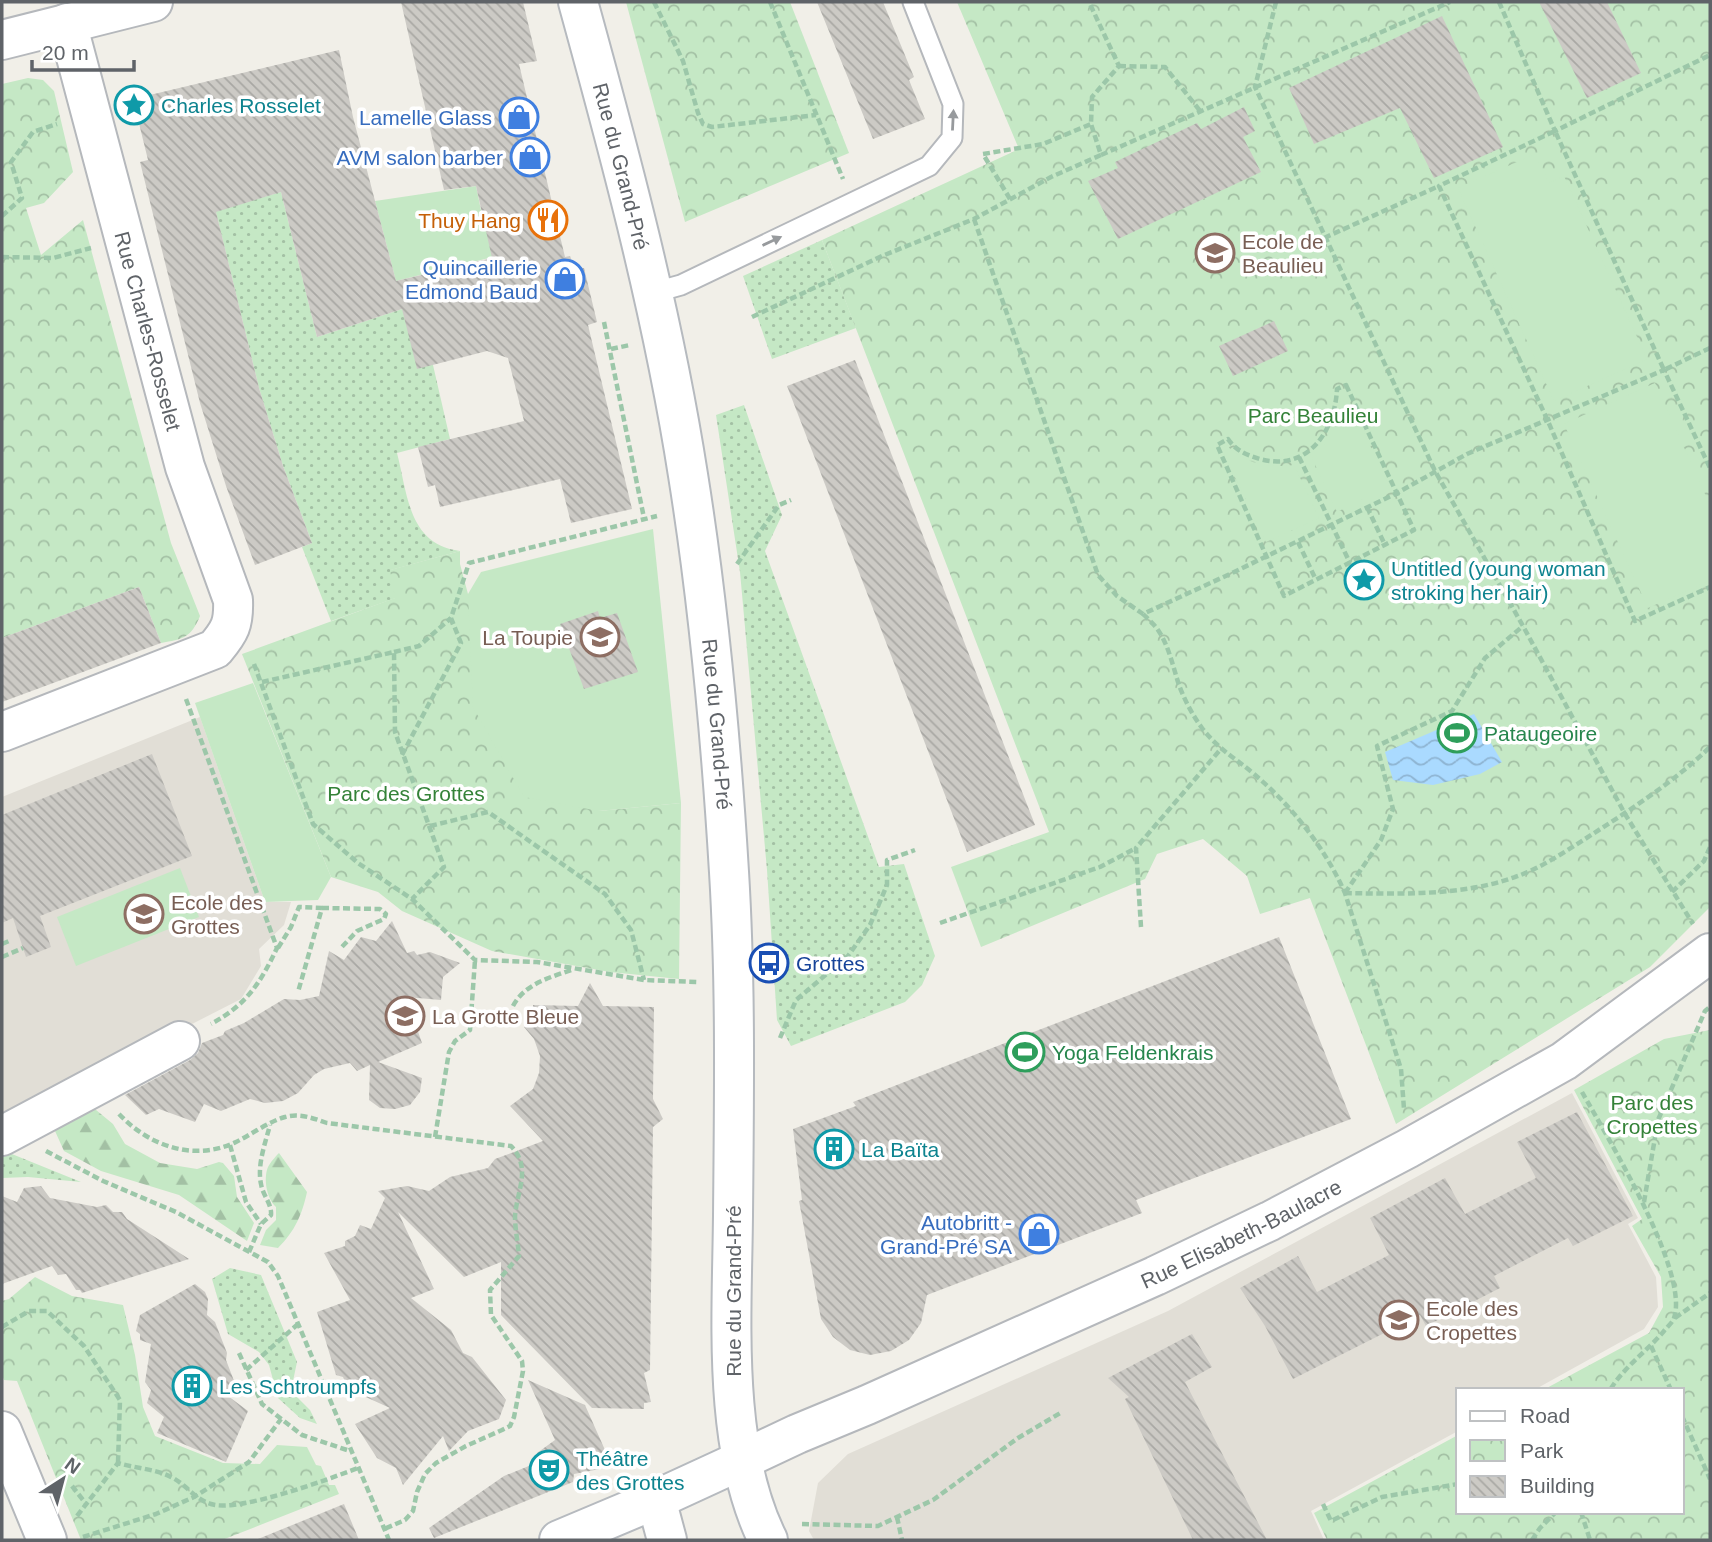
<svg xmlns="http://www.w3.org/2000/svg" width="1712" height="1542" viewBox="0 0 1712 1542" font-family="Arial,sans-serif">
	<style>
		.education { fill: #e1ded6 }
		.grass { fill: url(#grass-dots) }
		.forest { fill: url(#forest-firs) }
		.park { fill: url(#park-crowns) }
		.garden { fill: #c5e8c5 }
		.water { fill: url(#water-waves) }
		.building { fill: url(#building-back-hatch) }
		.lines { fill: none; stroke-linecap: round; stroke-linejoin: round }
		.lane-casing { stroke: #b5b8bc; stroke-width: 23 }
		.street-casing { stroke: #b5b8bc; stroke-width: 42 }
		.secondary-casing { stroke: #b6babf; stroke-width: 42 }
		.path { stroke: #9cc7a9; stroke-width: 4.5; stroke-dasharray: 7 3.5; stroke-linecap: butt }
		.lane { stroke: #fff; stroke-width: 19 }
		.street { stroke: #fff; stroke-width: 38 }
		.secondary { stroke: #fff; stroke-width: 38 }
		.oneway { fill: #979a9d }
		.labels { text-anchor: middle; dominant-baseline: central; stroke-width: 7; stroke-linejoin: round; paint-order: stroke }
		.culture-label { font-size: 21px; fill: #0d838f; stroke: #fff; text-anchor: start }
		.shop-label { font-size: 21px; fill: #366cbe; stroke: #fff; text-anchor: end }
		.street-label { font-size: 21px; fill: #5f6368; stroke: #fff }
		.food-label { font-size: 21px; fill: #c56008; stroke: #fff; text-anchor: end }
		.education-label { font-size: 21px; fill: #785e54; stroke: #fff; text-anchor: start }
		.park-label { font-size: 21px; fill: #348238; stroke: #fff }
		.leisure-label { font-size: 21px; fill: #27864d; stroke: #fff; text-anchor: start }
		.transit-label { font-size: 21px; fill: #164399; stroke: #fff; text-anchor: start }
	</style>
	<defs>
		<pattern id="grass-dots" width="8" height="8" patternUnits="userSpaceOnUse" patternTransform="scale(1.75)"><rect width="8" height="8" fill="#c5e8c5"/><path d="M2 2h.1M6 6h.1" fill="none" stroke="#a3c0a4" stroke-width="1.8" stroke-linecap="round"/></pattern>
		<pattern id="forest-firs" width="22" height="20" patternUnits="userSpaceOnUse" patternTransform="scale(1.75)"><rect width="22" height="20" fill="#c5e8c5"/><path d="M5 1l3.5 6h-7zM16 11l3.5 6h-7z" fill="#a3c0a4"/></pattern>
		<pattern id="park-crowns" width="20" height="18" patternUnits="userSpaceOnUse" patternTransform="scale(1.75)"><rect width="20" height="18" fill="#c5e8c5"/><path d="M2 6a3 3 0 1 1 6 0M12 15a3 3 0 1 1 6 0" fill="none" stroke="#a3c0a4"/></pattern>
		<pattern id="water-waves" width="16" height="10" patternUnits="userSpaceOnUse" patternTransform="scale(1.75)"><rect width="16" height="10" fill="#aadaff"/><path d="M0 5q4-4 8 0t8 0" fill="none" stroke="#8eb4d2"/></pattern>
		<pattern id="building-back-hatch" width="6" height="6" patternUnits="userSpaceOnUse" patternTransform="scale(1.75)"><rect width="6" height="6" fill="#cccac5"/><path d="M-1 5l2 2M0 0l6 6M5-1l2 2" fill="none" stroke="#a9a8a4"/></pattern>
	</defs>
	<rect width="100%" height="100%" fill="#f1efe8"/>
	<g class="education">
		<path d="M200 717 265 902H291L284 925 259 949 261 966 241 999 2 1121V797Z"/>
		<path d="M1572 1093 1638 1218 1628 1224 1656 1277 1658 1307 1644 1329 1534 1390H1458V1431L1311 1511 1324 1540H814L809 1531 818 1483 848 1454 1168 1311Z"/>
	</g>
	<g class="grass">
		<path d="M200 147 260 198 281 192 317 337 402 309 433 365 450 439 397 453C408 495 408 544 460 551L391 570 396 598 331 621 302 547 312 543 283 466 259 388Z"/>
		<path d="M822 240 856 328 772 359 743 276Z"/>
		<path d="M744 405 782 515 765 551 879 867 904 864 935 956 922 985 905 1002 791 1046 777 1020 767 870 740 572 716 415Z"/>
		<path d="M2 1151V1150L81 1182 28 1177 2 1178Z"/>
		<path d="M230 1268 261 1275 297 1362 293 1381 295 1395 310 1410 317 1424 300 1418 278 1398 269 1365 259 1352 228 1334 212 1279Z"/>
	</g>
	<g class="forest">
		<path d="M90 1105 113 1124 125 1144 160 1163 197 1169 219 1162 223 1163 234 1176 237 1197 254 1223 247 1241 179 1195 101 1171 64 1151 55 1131 59 1119Z"/>
		<path d="M279 1153 307 1192C302 1215 295 1231 278 1248L260 1245 266 1230 276 1220V1207C267 1199 263 1179 268 1167 270 1163 275 1157 279 1153Z"/>
	</g>
	<g class="park">
		<path d="M626 2H790L849 153 685 222Z"/>
		<path d="M957 2H1710V907L1650 967 1396 1124 1310 898 1260 914 1247 876 1203 839 1157 854 1145 879 981 947 951 867 1049 832 822 240 1019 149Z"/>
		<path d="M28 78 43 80 54 91 73 172 44 203 26 208 41 255 83 220 171 543 200 616C191 638 183 639 161 643L139 587 2 638V84Z"/>
		<path d="M460 551V564L468 594 599 811 681 803 679 979 610 972 492 951 402 911 378 892 331 877 242 654 395 598 390 570Z"/>
		<path d="M1710 1030V1540H1327L1314 1513 1458 1435V1512H1682V1390H1543L1649 1333 1663 1307 1661 1277 1632 1226 1642 1219 1574 1090 1664 1039Z"/>
		<path d="M35 1277 72 1296 123 1305 135 1355 143 1407 155 1436 223 1463 260 1464 277 1445 307 1447 316 1465 321 1466 329 1485H335L339 1494 222 1540H81L17 1381 4 1380 2 1375V1301L9 1299Z"/>
	</g>
	<g class="garden">
		<path d="M1535 154 1549 183 1564 176 1647 359 1554 401 1458 188Z"/>
		<path d="M476 186 483 220 501 255 396 281 375 201Z"/>
		<path d="M1655 383 1710 505V580L1648 608 1564 424Z"/>
		<path d="M1345 392 1389 486 1337 512 1312 458C1331 441 1342 420 1340 393Z"/>
		<path d="M1226 445C1246 464 1267 468 1294 465L1319 518 1266 542 1221 448Z"/>
		<path d="M653 529 681 803 599 811 524 797 473 707 468 594 481 572Z"/>
		<path d="M253 683 331 877 318 900 265 902 195 703Z"/>
		<path d="M180 868 199 917 76 966 57 917Z"/>
	</g>
	<path class="water" d="M1474 714 1502 762 1480 774 1433 785 1393 780 1385 752Z"/>
	<g class="building">
		<path d="M401 2H523L537 61 519 64 565 257 570 256 575 270 584 268 597 322 588 325 632 509 571 523 560 479 440 507 435 485 428 487 418 447 524 421 508 358 487 351 417 369 402 309 317 337 281 192 216 212 259 388 283 466 312 543 255 565 226 486 200 403 140 162 148 160 133 99 339 50 353 117 396 281 492 258 476 186 444 190Z"/>
		<path d="M817 2H883L914 77 909 80 925 119 873 139Z"/>
		<path d="M1539 2H1607L1641 73 1587 98Z"/>
		<path d="M1442 16 1503 147 1434 178 1400 108 1314 144 1289 88Z"/>
		<path d="M1244 107 1255 131 1243 137 1261 172 1118 239 1088 181 1118 168 1115 162 1197 123 1201 129Z"/>
		<path d="M1274 321 1288 351 1233 376 1219 346Z"/>
		<path d="M855 360 1035 825 967 852 787 386Z"/>
		<path d="M139 587 161 643 2 702V638Z"/>
		<path d="M598 611 600 618 617 613 638 672 584 689 560 624Z"/>
		<path d="M152 754 192 856 40 916 51 947 26 957 13 918 2 923V815Z"/>
		<path d="M392 921 407 953 414 951 417 955 430 952 460 963 443 977 441 1000 406 997 422 1043 378 1062 422 1078 420 1092 410 1105 395 1109 380 1108 369 1100 370 1065 357 1071 350 1063 324 1069 314 1075 298 1093 283 1101 265 1103 250 1099 221 1111 204 1104 195 1122 159 1109 146 1115 125 1095 190 1060 198 1053 202 1043 223 1035 225 1031 244 1023 284 999 300 1000 319 996 329 951 344 960 361 937 376 941Z"/>
		<path d="M1279 937 1351 1119 1136 1200 1142 1213 927 1295 921 1323 909 1340 891 1351 870 1355 850 1350 833 1337 821 1319 799 1201 802 1200 793 1129 856 1106 853 1102Z"/>
		<path d="M590 983 603 1006 654 1007 653 1099 663 1119 653 1127 650 1370 644 1373 651 1402 644 1403V1409L592 1408 501 1315V1262L464 1277 398 1212 434 1289 411 1298 451 1330 463 1353 472 1357 506 1400 499 1419 468 1431 449 1451 443 1436 403 1485 396 1468 377 1458 355 1424 390 1408 348 1389 343 1377 336 1375 317 1312 350 1300 324 1253 345 1246V1241L355 1236 360 1225 371 1229 385 1198 378 1191 407 1186 429 1191 450 1177 488 1168 495 1159 543 1141 510 1106 533 1089 539 1073 540 1056 534 1039 524 1027 533 1019V1005L578 1006Z"/>
		<path d="M1577 1112 1633 1216 1573 1246 1568 1238 1494 1276 1500 1288 1426 1326 1420 1315 1293 1379 1265 1326 1240 1288 1298 1256 1317 1292 1389 1255 1370 1218 1445 1178 1465 1214 1536 1178 1517 1142Z"/>
		<path d="M41 1186 50 1198 97 1207 106 1205 113 1212H122L127 1219 189 1259 82 1293 80 1290H76L66 1274 58 1275 52 1266 2 1284V1196L17 1202 24 1188Z"/>
		<path d="M195 1284 205 1292 208 1299 207 1315 215 1322 227 1353 226 1360 236 1386 228 1396 248 1411 226 1462 157 1433 164 1417 147 1403 151 1390 145 1382 151 1344 140 1340V1334L136 1331 140 1315Z"/>
		<path d="M1192 1334 1212 1367 1185 1382 1267 1540H1193L1125 1399 1129 1397 1108 1378Z"/>
		<path d="M528 1380 585 1405 609 1459 604 1462 605 1468 574 1474 573 1482 434 1538 429 1528 504 1476 541 1461 537 1453 555 1440Z"/>
		<path d="M344 1504 359 1540H258V1539Z"/>
	</g>
	<g class="lines">
		<defs>
			<path id="lane" d="M652 293 681 285 929 166 952 138 953 104 913 2"/>
			<g id="street">
				<path d="M2 40 153 2"/>
				<path d="M2 732 215 649C230 631 234 624 233 600L185 467 67 23"/>
				<path d="M2 1136 180 1041"/>
				<path d="M2 1431 47 1540"/>
				<path id="s1" d="M742 1460 797 1434 867 1405 1155 1276 1270 1221 1407 1149 1564 1061 1710 953"/>
				<path d="M656 1499 667 1540"/>
			</g>
			<g id="secondary">
				<path id="s2" d="M578 2C621 158 663 315 688 475 709 606 721 739 729 872 736 987 734 1101 733 1216 732 1318 722 1448 768 1540"/>
				<path d="M559 1540 666 1495 742 1460"/>
			</g>
		</defs>
		<use href="#lane" class="lane-casing"/>
		<use href="#street" class="street-casing"/>
		<use href="#secondary" class="secondary-casing"/>
		<g class="path">
			<path d="M654 2 683 61 698 113 703 124 712 127 816 115"/>
			<path d="M770 2 843 179"/>
			<path d="M1276 2 1255 87 1435 471 1523 626 1625 814 1693 924"/>
			<path d="M1499 2 1555 131 1710 55"/>
			<path d="M1119 66 1165 67 1201 112"/>
			<path d="M1101 155 1450 2"/>
			<path d="M1010 199 983 154 1043 144 1091 124"/>
			<path d="M2 216 22 198 11 162 33 132 57 124"/>
			<path d="M974 219 1098 575 1117 596 1143 614 1230 574 1397 493 1467 454 1664 370 1710 468"/>
			<path d="M1324 238 1439 186"/>
			<path d="M2 257 53 258 91 248"/>
			<path d="M752 317 882 256 974 219 1051 177 1101 155 1091 124 1092 97 1119 66 1089 2"/>
			<path d="M604 322 644 518"/>
			<path d="M1710 348 1664 370 1555 131 1439 186 1547 419 1635 621 1710 587"/>
			<path d="M611 349 630 345"/>
			<path d="M1346 385 1414 530 1284 596 1217 445 1228 439C1236 451 1247 455 1260 459 1308 472 1335 431 1337 389Z"/>
			<path d="M1299 457 1350 563"/>
			<path d="M1367 507 1385 545"/>
			<path d="M1298 542 1316 580"/>
			<path d="M737 564 779 505 791 500"/>
			<path d="M1143 614C1148 619 1154 624 1158 630 1169 646 1173 667 1179 685 1184 699 1193 716 1202 728 1219 750 1234 757 1254 774 1292 806 1325 848 1345 893L1401 1069 1404 1109"/>
			<path d="M394 652 419 646 451 618"/>
			<path d="M254 664 313 824 358 863 412 899 475 960 537 962 644 980 697 982"/>
			<path d="M262 682 394 652 395 732 444 867 412 899"/>
			<path d="M186 699 277 948C260 984 246 1005 211 1024"/>
			<path d="M402 755 461 643 451 618 469 563 657 516"/>
			<path d="M430 826 488 812 605 894 631 930 644 980"/>
			<path d="M1672 892 1704 861 1710 847"/>
			<path d="M1345 893C1400 894 1463 896 1515 877 1539 869 1563 853 1585 839 1628 811 1673 783 1710 747"/>
			<path d="M1345 893 1381 840 1393 809 1377 746 1452 711 1485 658 1523 626"/>
			<path d="M322 908 380 909 386 914 384 919 357 931 340 949"/>
			<path d="M940 923 1100 867 1136 848"/>
			<path d="M1141 927 1136 848 1220 750"/>
			<path d="M2 944 9 941"/>
			<path d="M278 948 291 927 299 907 322 908 298 992"/>
			<path d="M2 957 23 948"/>
			<path d="M513 1006C525 983 552 977 574 969"/>
			<path d="M780 1038 796 1000 848 956 870 925 887 885V860L915 850"/>
			<path d="M1582 1092C1606 1135 1690 1272 1674 1318 1673 1322 1667 1327 1664 1331 1647 1351 1624 1367 1610 1390"/>
			<path d="M119 1114C149 1146 194 1162 236 1142 252 1134 268 1122 285 1117 299 1113 313 1118 327 1123L511 1146C532 1168 517 1190 515 1216 515 1229 518 1243 519 1256L490 1290 491 1315 522 1361 523 1371 514 1417 510 1426 502 1430 466 1446 436 1463 425 1474 417 1492 413 1511 405 1520 384 1529"/>
			<path d="M435 1137 449 1052 455 1041 470 1030 475 960"/>
			<path d="M230 1145 246 1202 261 1224"/>
			<path d="M46 1151 103 1181 176 1212 268 1262 278 1276 389 1540"/>
			<path d="M1644 1202 1658 1120 1705 1011 1710 1007"/>
			<path d="M249 1252 261 1224 271 1215C272 1204 263 1196 261 1184 257 1165 265 1144 270 1125"/>
			<path d="M1675 1318 1710 1293"/>
			<path d="M2 1327 29 1311H47L84 1346 120 1400 118 1463"/>
			<path d="M1651 1346 1671 1390"/>
			<path d="M239 1353 262 1404 302 1435 350 1451"/>
			<path d="M246 1370 298 1324"/>
			<path d="M1682 1416 1710 1479"/>
			<path d="M72 1486 87 1505"/>
			<path d="M1323 1504 1331 1521 1382 1497 1458 1484"/>
			<path d="M1581 1512 1590 1540"/>
			<path d="M77 1516 118 1463C134 1468 156 1469 171 1477 186 1484 194 1499 211 1504 238 1513 329 1479 358 1468"/>
			<path d="M897 1517 902 1540"/>
			<path d="M802 1524 878 1526 933 1500 1018 1438 1062 1412"/>
			<path d="M83 1537 156 1514 194 1497 249 1462 281 1419"/>
			<path d="M1532 1540 1540 1528 1556 1512"/>
		</g>
		<use href="#lane" class="lane"/>
		<use href="#street" class="street"/>
		<use href="#secondary" class="secondary"/>
	</g>
	<defs><path id="oneway-solid" d="M-6-.8H1V-3.2L6.5 0L1 3.2V.8H-6Z" transform="scale(1.75)"/></defs>
	<g class="oneway">
		<use href="#oneway-solid" transform="translate(953 120) rotate(-87)"/>
		<use href="#oneway-solid" transform="translate(772 241) rotate(-25)"/>
	</g>
	<defs>
		<symbol id="sight-ring" viewBox="-11 -11 22 22"><circle r="9.5" fill="#fff" stroke="#0f9aa8" stroke-width="1.5"/><path d="M0-6L1.8-2.2L6-1.7L2.9 1.2L3.7 5.4L0 3.3L-3.7 5.4L-2.9 1.2L-6-1.7L-1.8-2.2Z" fill="#0f9aa8"/></symbol>
		<symbol id="shop-ring" viewBox="-11 -11 22 22"><circle r="9.5" fill="#fff" stroke="#3f7fe0" stroke-width="1.5"/><path d="M-5-2.5h2.3a2.7 3.5 0 0 1 5.4 0H5L5.5 6h-11ZM-1.5-2.5h3a1.5 2.3 0 0 0-3 0Z" fill="#3f7fe0"/></symbol>
		<symbol id="restaurant-ring" viewBox="-11 -11 22 22"><circle r="9.5" fill="#fff" stroke="#e8710a" stroke-width="1.5"/><path d="M-5-6h1v4h1v-4h1v4h1v-4h1v5L-1.5 .5V6h-2V.5L-5-1ZM5-6V6H3V1.5H1.5Q1.5-4 5-6Z" fill="#e8710a"/></symbol>
		<symbol id="school-ring" viewBox="-11 -11 22 22"><circle r="9.5" fill="#fff" stroke="#8d6e63" stroke-width="1.5"/><path d="M0-5L7-2L0 1L-7-2ZM-4 1L0 2.5L4 1V4Q0 6-4 4Z" fill="#8d6e63"/></symbol>
		<symbol id="stadium-ring" viewBox="-11 -11 22 22"><circle r="9.5" fill="#fff" stroke="#2e9e5b" stroke-width="1.5"/><path d="M0-5a6.5 5 0 1 0 0 10a6.5 5 0 1 0 0-10ZM-3.5-1.8h7v3.6h-7Z" fill="#2e9e5b"/></symbol>
		<symbol id="bus-ring" viewBox="-11 -11 22 22"><circle r="9.5" fill="#fff" stroke="#1a4fb4" stroke-width="1.5"/><path d="M-5-6H5V4H4V6H2V4H-2V6H-4V4H-5ZM-3.5-4V0h7V-4ZM-3.5 1.2v1.5H-2V1.2ZM2 1.2v1.5H3.5V1.2Z" fill="#1a4fb4"/></symbol>
		<symbol id="building-ring" viewBox="-11 -11 22 22"><circle r="9.5" fill="#fff" stroke="#0f9aa8" stroke-width="1.5"/><path d="M-4-6H4V6H1V3H-1V6H-4ZM-2.5-4.3h1.7v1.8h-1.7ZM.8-4.3h1.7v1.8H.8ZM-2.5-1h1.7V.8h-1.7ZM.8-1h1.7V.8H.8Z" fill="#0f9aa8"/></symbol>
		<symbol id="theatre-ring" viewBox="-11 -11 22 22"><circle r="9.5" fill="#fff" stroke="#0f9aa8" stroke-width="1.5"/><path d="M-5-5.5Q0-4 5-5.5V0Q5 5 0 6Q-5 5-5 0ZM-3.3-2.5H-1v1.5H-3.3ZM1-2.5H3.3v1.5H1ZM-2.8 1Q0 5.5 2.8 1Z" fill="#0f9aa8"/></symbol>
	</defs>
	<g fill-rule="evenodd">
		<use href="#sight-ring" x="112" y="83" width="44" height="44"/>
		<use href="#shop-ring" x="497" y="95" width="44" height="44"/>
		<use href="#shop-ring" x="508" y="135" width="44" height="44"/>
		<use href="#restaurant-ring" x="526" y="198" width="44" height="44"/>
		<use href="#school-ring" x="1193" y="231" width="44" height="44"/>
		<use href="#shop-ring" x="543" y="257" width="44" height="44"/>
		<use href="#sight-ring" x="1342" y="558" width="44" height="44"/>
		<use href="#school-ring" x="578" y="615" width="44" height="44"/>
		<use href="#stadium-ring" x="1435" y="711" width="44" height="44"/>
		<use href="#school-ring" x="122" y="892" width="44" height="44"/>
		<use href="#bus-ring" x="747" y="941" width="44" height="44"/>
		<use href="#school-ring" x="383" y="994" width="44" height="44"/>
		<use href="#stadium-ring" x="1003" y="1030" width="44" height="44"/>
		<use href="#building-ring" x="812" y="1127" width="44" height="44"/>
		<use href="#shop-ring" x="1017" y="1212" width="44" height="44"/>
		<use href="#school-ring" x="1377" y="1298" width="44" height="44"/>
		<use href="#building-ring" x="170" y="1364" width="44" height="44"/>
		<use href="#theatre-ring" x="527" y="1448" width="44" height="44"/>
	</g>
	<g class="labels">
		<g class="culture-label">
			<text x="161" y="105">Charles Rosselet</text>
			<text x="1391" y="568">Untitled (young woman<tspan x="1391" dy="24">stroking her hair)</tspan></text>
			<text x="861" y="1149">La Baïta</text>
			<text x="219" y="1386">Les Schtroumpfs</text>
			<text x="576" y="1458">Théâtre<tspan x="576" dy="24">des Grottes</tspan></text>
		</g>
		<g class="shop-label">
			<text x="492" y="117">Lamelle Glass</text>
			<text x="503" y="157">AVM salon barber</text>
			<text x="538" y="267">Quincaillerie<tspan x="538" dy="24">Edmond Baud</tspan></text>
			<text x="1012" y="1222">Autobritt -<tspan x="1012" dy="24">Grand-Pré SA</tspan></text>
		</g>
		<g class="street-label">
			<text stroke="none"><textPath href="#s2" startOffset="170">Rue du Grand-Pré</textPath></text>
			<text transform="translate(148 331) rotate(75)">Rue Charles-Rosselet</text>
			<text stroke="none"><textPath href="#s2" startOffset="737">Rue du Grand-Pré</textPath></text>
			<text stroke="none"><textPath href="#s1" startOffset="548">Rue Elisabeth-Baulacre</textPath></text>
			<text transform="translate(733 1291) rotate(-90)">Rue du Grand-Pré</text>
		</g>
		<g class="food-label">
			<text x="521" y="220">Thuy Hang</text>
		</g>
		<g class="education-label">
			<text x="1242" y="241">Ecole de<tspan x="1242" dy="24">Beaulieu</tspan></text>
			<text x="573" y="637" text-anchor="end">La Toupie</text>
			<text x="171" y="902">Ecole des<tspan x="171" dy="24">Grottes</tspan></text>
			<text x="432" y="1016">La Grotte Bleue</text>
			<text x="1426" y="1308">Ecole des<tspan x="1426" dy="24">Cropettes</tspan></text>
		</g>
		<g class="park-label">
			<text x="1313" y="415">Parc Beaulieu</text>
			<text x="406" y="793">Parc des Grottes</text>
			<text x="1652" y="1102">Parc des<tspan x="1652" dy="24">Cropettes</tspan></text>
		</g>
		<g class="leisure-label">
			<text x="1484" y="733">Pataugeoire</text>
			<text x="1052" y="1052">Yoga Feldenkrais</text>
		</g>
		<g class="transit-label">
			<text x="796" y="963">Grottes</text>
		</g>
	</g>
	<rect width="1712" height="1542" fill="none" stroke="#5f6368" stroke-width="7"/>
	<rect x="1456" y="1388" width="228" height="126" fill="#ffffff" stroke="#bfc1c3" stroke-width="2"/>
	<rect x="1470" y="1411" width="35" height="10" fill="#ffffff" stroke="#bfc1c3" stroke-width="2"/>
	<text x="1520" y="1423" font-size="21" fill="#5f6368">Road</text>
	<rect x="1470" y="1440" width="35" height="21" fill="url(#park-crowns)" stroke="#bfc1c3" stroke-width="2"/>
	<text x="1520" y="1458" font-size="21" fill="#5f6368">Park</text>
	<rect x="1470" y="1476" width="35" height="21" fill="url(#building-back-hatch)" stroke="#bfc1c3" stroke-width="2"/>
	<text x="1520" y="1493" font-size="21" fill="#5f6368">Building</text>
	<g transform="translate(63 1479) rotate(36)" stroke="#ffffff" stroke-width="5" paint-order="stroke">
	<path d="M0-5L12 26L0 18L-12 26Z" fill="#5f6368"/>
	<text y="-10" font-size="19" font-weight="bold" text-anchor="middle" fill="#5f6368">N</text>
	</g>
	<path d="M32 60v10h102v-10" fill="none" stroke="#5f6368" stroke-width="3.5"/>
	<text x="42" y="60" font-size="21" fill="#5f6368" stroke="#ffffff" stroke-width="5" paint-order="stroke">20 m</text>
</svg>
